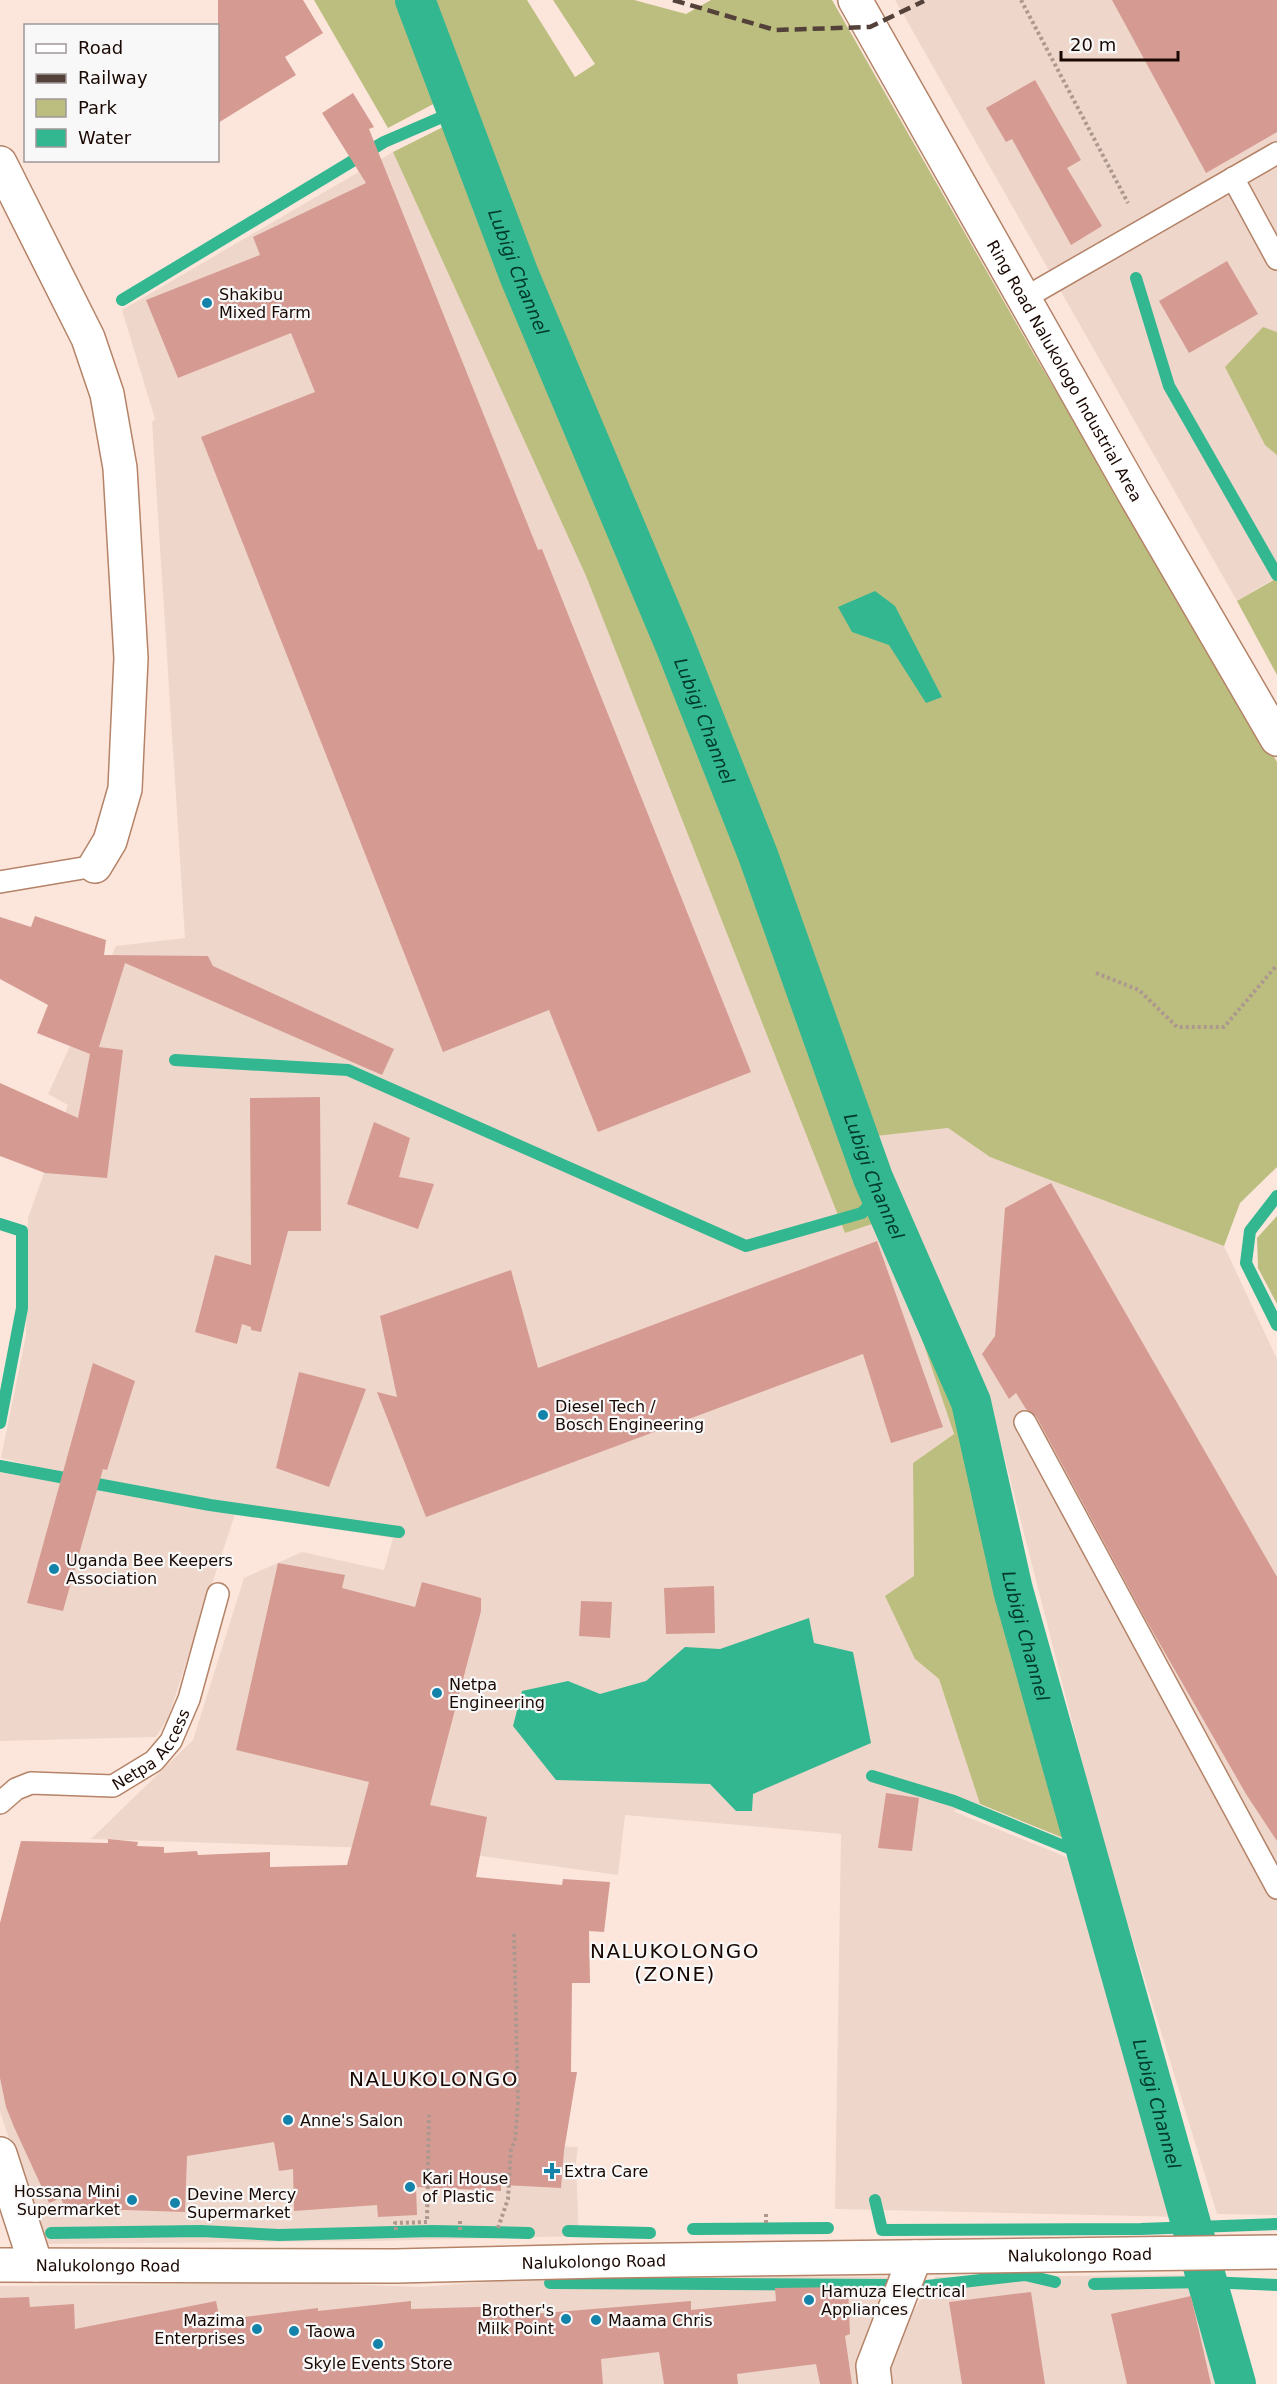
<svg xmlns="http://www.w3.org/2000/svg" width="1277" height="2384" viewBox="0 0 1277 2384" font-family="'DejaVu Sans',sans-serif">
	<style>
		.built { fill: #efd6ca }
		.green { fill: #bcbe7f }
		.water { fill: #32b791 }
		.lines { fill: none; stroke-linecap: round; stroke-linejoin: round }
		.stream { stroke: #32b791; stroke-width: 12 }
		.canal { stroke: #32b791; stroke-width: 40 }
		.building { fill: #d59b92 }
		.lane-casing { stroke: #b48368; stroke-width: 24 }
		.street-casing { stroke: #b48368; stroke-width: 36 }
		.secondary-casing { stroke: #b48368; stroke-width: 36 }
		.path { stroke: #ad988f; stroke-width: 4; stroke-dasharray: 3 3; stroke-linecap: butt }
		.lane { stroke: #fff; stroke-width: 21 }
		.street { stroke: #fff; stroke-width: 33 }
		.secondary { stroke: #fff; stroke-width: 33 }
		.rail { stroke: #544139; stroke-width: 4.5; stroke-dasharray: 12 6; stroke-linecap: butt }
		.poi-dot { fill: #1483aa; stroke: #f8f8f8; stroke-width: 2 }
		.labels { text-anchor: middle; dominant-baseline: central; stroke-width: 4.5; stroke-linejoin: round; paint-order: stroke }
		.poi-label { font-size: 16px; fill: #1a0802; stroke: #f8f8f8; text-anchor: start }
		.street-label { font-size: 16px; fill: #1a0802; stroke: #f8f8f8 }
		.water-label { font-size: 18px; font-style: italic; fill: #003829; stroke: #f8f8f8 }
		.quarter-label { font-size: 20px; letter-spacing: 1.5px; fill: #1a0802; stroke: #f8f8f8 }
	</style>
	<rect width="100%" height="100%" fill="#fce6db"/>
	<g class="built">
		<path d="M895 0H1277V577L1237 601Z"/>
		<path d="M393 152 586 576 845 1233 881 1221 889 1241 954 1434 913 1463 915 1659 939 1679 980 1804 953 1811 1081 1863 1182 2217 835 2209 841 1834 625 1815 618 1875 438 1850 91 1839 193 1740 244 1578 302 1552 384 1570 393 1538 235 1514 168 1718 156 1737 0 1741V1472L221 1511 1 1458 26 1335 28 1218 68 1105 48 1094 116 946 185 938 152 422 155 419 122 310Z"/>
		<path d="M948 1128 990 1157 1224 1246 1277 1359V2215L1217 2214 1103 1843 994 1416 876 1136Z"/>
		<path d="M0 2038 517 2145 578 2147 576 2162 579 2236 375 2241 42 2244 0 2111Z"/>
		<path d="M691 2275 899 2277 868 2384H0V2286L322 2283 421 2287 568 2276Z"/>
		<path d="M1194 2275 1226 2384H881L878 2366 935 2277Z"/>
	</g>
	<g class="green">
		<path d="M314 0H406L439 101 388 128Z"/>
		<path d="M425 0H527L575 77 595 64 553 0H634L686 14 711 0H832L1035 356 1277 762V1167L1240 1203 1224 1246 990 1157 948 1128 876 1136 768 834 473 134Z"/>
		<path d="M449 124 472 186 580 455 706 751 881 1221 845 1233 586 576 393 152Z"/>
		<path d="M1263 327 1277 332V455L1265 445 1225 367Z"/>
		<path d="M1277 578V675L1237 601Z"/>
		<path d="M1277 1216V1304L1258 1268 1257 1238Z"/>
		<path d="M889 1241 961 1396 1003 1586 1073 1842 980 1804 939 1679 915 1659 885 1596 914 1576 913 1463 954 1434Z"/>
	</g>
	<g class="water">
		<path d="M875 591 895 606 942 697 926 703 889 645 852 632 838 607Z"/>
		<path d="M809 1618 814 1643 853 1652 871 1743 753 1794 752 1811H736L710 1784 556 1780 513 1726 522 1691 568 1681 600 1694 646 1681 685 1647 720 1649Z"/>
	</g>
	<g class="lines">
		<g class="stream">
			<path d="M1136 278 1169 386 1277 575"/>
			<path d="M122 300 384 142 456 111"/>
			<path d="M175 1060 348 1070 746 1246 862 1213 880 1193"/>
			<path d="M1277 1196 1250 1231 1246 1263 1277 1325"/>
			<path d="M0 1224 22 1231V1308L0 1423"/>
			<path d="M0 1466 210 1505 399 1532"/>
			<path d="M872 1776 954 1801 1088 1856"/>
			<path d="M875 2200 882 2230 1141 2229 1277 2224"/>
			<path d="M693 2229 828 2228"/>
			<path d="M568 2231 650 2233"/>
			<path d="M51 2233 201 2231 279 2235 432 2231 529 2233"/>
			<path d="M550 2283 887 2285"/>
			<path d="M1094 2284 1207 2282 1277 2285"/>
			<path d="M927 2286 1025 2275 1055 2282"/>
		</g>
		<path class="canal" id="s1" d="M415 0 519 275 675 645 758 855 873 1178 971 1402 1013 1590 1236 2384"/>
	</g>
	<g class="building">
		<path d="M218 0H303L323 33 285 57 296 75 218 123Z"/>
		<path d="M1112 0H1277V132L1206 173Z"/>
		<path d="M1035 80 1081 160 1067 168 1102 226 1071 245 1012 139 1006 142 986 108Z"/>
		<path d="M353 93 374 127 369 129 538 550 542 549 751 1072 598 1132 549 1010 443 1052 201 437 315 392 291 333 178 378 146 300 260 255 253 237 366 183 322 113Z"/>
		<path d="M1227 261 1258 314 1189 353 1159 301Z"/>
		<path d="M35 916 106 940 104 955 208 956 213 966 394 1049 382 1075 125 963 99 1047 123 1050 107 1178 45 1173 0 1156V1083L78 1118 90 1054 37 1033 48 1005 0 979V917L31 927Z"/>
		<path d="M320 1097 321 1231H288L261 1332 251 1330V1327L242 1324 237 1344 195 1332 215 1255 251 1265 250 1098Z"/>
		<path d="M374 1122 410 1138 399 1177 434 1184 418 1229 347 1204Z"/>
		<path d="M1051 1183 1277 1577V1841L1246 1794 1145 1618 1036 1416 1026 1409 1016 1393 1009 1399 982 1354 995 1336 1005 1208Z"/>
		<path d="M877 1241 943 1427 891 1443 863 1354 426 1517 377 1392 397 1397 380 1316 511 1270 538 1368Z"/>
		<path d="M93 1363 135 1381 107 1470 103 1469 63 1611 27 1603Z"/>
		<path d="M299 1372 366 1389 329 1487 276 1468Z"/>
		<path d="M278 1563 345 1575 342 1588 415 1607 422 1582 481 1598V1611L430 1805 487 1817 476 1877 562 1885 563 1879 610 1882 604 1932 589 1931 590 1983H572L571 2072H577L564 2151 561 2188 501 2185V2191L416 2187 417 2215 378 2217 377 2205 294 2211 293 2169 279 2171 274 2142 187 2156 185 2212 65 2208 61 2198 49 2203 14 2127 6 2107 0 2078V1923L21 1841 108 1843V1839L138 1842 137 1846 164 1847V1853L197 1851 198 1855 270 1852V1867L347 1865 369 1782 236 1750Z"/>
		<path d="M714 1586 715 1633 666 1634 664 1588Z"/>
		<path d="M581 1601 612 1602 610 1638 579 1636Z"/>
		<path d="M886 1793 919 1798 912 1851 878 1848Z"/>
		<path d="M848 2287 850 2334 845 2336 852 2384H820L816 2364 737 2374 738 2384H664L659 2352 601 2359 603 2384H0V2298L29 2297 30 2307 74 2304 75 2329 216 2301 220 2320 318 2308V2311L411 2301V2309L507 2306V2316L691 2301V2310L776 2301 775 2288Z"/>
		<path d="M1031 2292 1045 2384H962L949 2302Z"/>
		<path d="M1191 2296 1211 2384H1127L1111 2314Z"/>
	</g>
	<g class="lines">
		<defs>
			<g id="lane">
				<path d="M1233 178 1277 259"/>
				<path d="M1023 299 1277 153"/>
				<path d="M0 882 95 866"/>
				<path d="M1025 1422 1277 1888"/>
				<path id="s2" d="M0 1803 16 1789 31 1783 113 1786 154 1761 171 1741 189 1699 218 1594"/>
			</g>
			<g id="street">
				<path id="s3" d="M855 0 1134 493 1277 739"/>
				<path d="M0 163 88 338 107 394 120 468 131 658 125 789 110 841 95 866"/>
				<path d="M0 2154 36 2265"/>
				<path d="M875 2384 873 2366 915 2257"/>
			</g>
			<g id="secondary">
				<path id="s4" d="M0 2265 396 2266 601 2261 1277 2252"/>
			</g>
		</defs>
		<use href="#lane" class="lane-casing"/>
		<use href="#street" class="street-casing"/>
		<use href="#secondary" class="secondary-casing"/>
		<g class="path">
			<path d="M1021 0 1128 203"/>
			<path d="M1096 973 1139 990 1177 1027H1224L1277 965"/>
			<path d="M766 2223V2214"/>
			<path d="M498 2228 508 2199 511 2149 515 2141 518 2102 514 1932"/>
			<path d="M396 2230 395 2223 427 2222 429 2115"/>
			<path d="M460 2230V2218"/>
		</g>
		<use href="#lane" class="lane"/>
		<use href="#street" class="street"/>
		<use href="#secondary" class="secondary"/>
		<path class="rail" d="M673 0 775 30 870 27 924 1"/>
	</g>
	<g class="poi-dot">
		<circle cx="207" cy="303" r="6"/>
		<circle cx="543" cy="1415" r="6"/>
		<circle cx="54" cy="1569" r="6"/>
		<circle cx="437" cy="1693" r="6"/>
		<circle cx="288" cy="2120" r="6"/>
		<path d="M549 2162h6v6h6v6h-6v6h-6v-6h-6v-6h6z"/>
		<circle cx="410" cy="2187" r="6"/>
		<circle cx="132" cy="2200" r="6"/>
		<circle cx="175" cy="2203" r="6"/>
		<circle cx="809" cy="2300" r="6"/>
		<circle cx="566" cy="2319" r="6"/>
		<circle cx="596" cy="2320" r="6"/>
		<circle cx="257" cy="2329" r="6"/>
		<circle cx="294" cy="2331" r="6"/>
		<circle cx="378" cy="2344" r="6"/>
	</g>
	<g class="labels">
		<g class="poi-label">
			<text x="219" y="294">Shakibu<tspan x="219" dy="18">Mixed Farm</tspan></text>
			<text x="555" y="1406">Diesel Tech /<tspan x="555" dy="18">Bosch Engineering</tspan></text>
			<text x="66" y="1560">Uganda Bee Keepers<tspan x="66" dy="18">Association</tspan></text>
			<text x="449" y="1684">Netpa<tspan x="449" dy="18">Engineering</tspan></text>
			<text x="300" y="2120">Anne's Salon</text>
			<text x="564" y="2171">Extra Care</text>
			<text x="422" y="2178">Kari House<tspan x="422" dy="18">of Plastic</tspan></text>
			<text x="120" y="2191" text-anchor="end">Hossana Mini<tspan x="120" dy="18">Supermarket</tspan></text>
			<text x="187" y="2194">Devine Mercy<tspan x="187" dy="18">Supermarket</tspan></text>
			<text x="821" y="2291">Hamuza Electrical<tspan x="821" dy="18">Appliances</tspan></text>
			<text x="554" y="2310" text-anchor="end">Brother's<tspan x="554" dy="18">Milk Point</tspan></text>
			<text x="245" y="2320" text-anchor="end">Mazima<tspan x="245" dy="18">Enterprises</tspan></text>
			<text x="608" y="2320">Maama Chris</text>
			<text x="306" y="2331">Taowa</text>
			<text x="378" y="2363" text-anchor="middle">Skyle Events Store</text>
		</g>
		<g class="street-label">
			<text stroke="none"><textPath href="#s3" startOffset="426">Ring Road Nalukologo Industrial Area</textPath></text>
			<text stroke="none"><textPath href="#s2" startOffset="174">Netpa Access</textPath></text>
			<text stroke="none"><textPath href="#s4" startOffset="1080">Nalukolongo Road</textPath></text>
			<text stroke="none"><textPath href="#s4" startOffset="594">Nalukolongo Road</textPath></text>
			<text stroke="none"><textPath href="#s4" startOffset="108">Nalukolongo Road</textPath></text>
		</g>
		<g class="water-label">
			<text stroke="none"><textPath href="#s1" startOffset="291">Lubigi Channel</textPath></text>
			<text stroke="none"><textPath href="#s1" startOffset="777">Lubigi Channel</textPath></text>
			<text stroke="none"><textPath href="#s1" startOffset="1263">Lubigi Channel</textPath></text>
			<text stroke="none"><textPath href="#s1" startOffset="1749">Lubigi Channel</textPath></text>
			<text stroke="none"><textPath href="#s1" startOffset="2235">Lubigi Channel</textPath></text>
		</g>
		<g class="quarter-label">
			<text x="675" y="1951">NALUKOLONGO<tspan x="675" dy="23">(ZONE)</tspan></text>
			<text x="434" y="2079">NALUKOLONGO</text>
		</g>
	</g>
	<rect x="24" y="24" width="195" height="138" fill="#f8f8f8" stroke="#9f9896" stroke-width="1.5"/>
	<rect x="36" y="44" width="30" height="9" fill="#ffffff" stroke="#9f9896" stroke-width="1.5"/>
	<text x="78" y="54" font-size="18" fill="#1a0802">Road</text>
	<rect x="36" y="74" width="30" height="9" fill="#544139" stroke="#9f9896" stroke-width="1.5"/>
	<text x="78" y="84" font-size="18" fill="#1a0802">Railway</text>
	<rect x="36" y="99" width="30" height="18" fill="#bcbe7f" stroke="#9f9896" stroke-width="1.5"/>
	<text x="78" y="114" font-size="18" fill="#1a0802">Park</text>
	<rect x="36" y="129" width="30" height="18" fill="#32b791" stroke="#9f9896" stroke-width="1.5"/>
	<text x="78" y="144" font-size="18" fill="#1a0802">Water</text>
	<path d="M1061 51v9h117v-9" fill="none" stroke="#1a0802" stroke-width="3"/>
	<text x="1070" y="51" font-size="18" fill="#1a0802" stroke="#f8f8f8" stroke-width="4.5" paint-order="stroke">20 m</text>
</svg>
